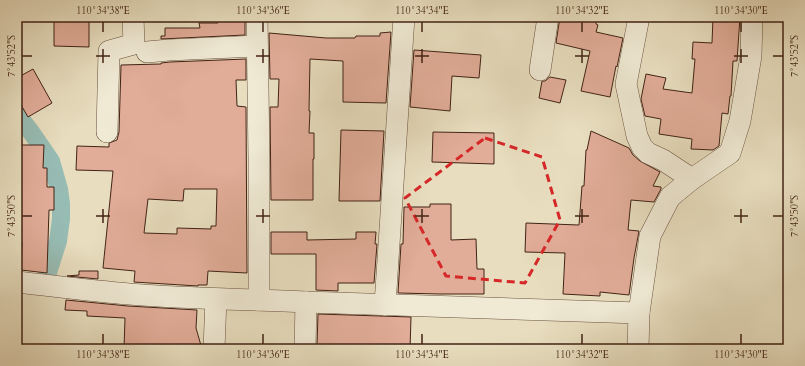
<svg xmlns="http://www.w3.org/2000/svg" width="805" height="366" viewBox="0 0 805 366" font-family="Cardo,serif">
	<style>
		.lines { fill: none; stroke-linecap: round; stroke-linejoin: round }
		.canal { stroke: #97bcb4; stroke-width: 18 }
		.building { fill: #e1ac98; stroke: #412315; fill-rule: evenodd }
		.street-casing { stroke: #6b5240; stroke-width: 22 }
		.street { stroke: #f0ead5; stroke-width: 21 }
		.marked { fill: none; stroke: #d62828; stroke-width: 3; stroke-dasharray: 8 5; stroke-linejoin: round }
		.ticks { fill: none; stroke: #412315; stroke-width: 1.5 }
		.neatline { fill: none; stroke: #412315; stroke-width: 1.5 }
		.ticks-label { font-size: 10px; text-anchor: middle; fill: #412315 }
	</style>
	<rect width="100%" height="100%" fill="#e8debf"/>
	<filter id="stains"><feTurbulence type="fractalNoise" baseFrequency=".005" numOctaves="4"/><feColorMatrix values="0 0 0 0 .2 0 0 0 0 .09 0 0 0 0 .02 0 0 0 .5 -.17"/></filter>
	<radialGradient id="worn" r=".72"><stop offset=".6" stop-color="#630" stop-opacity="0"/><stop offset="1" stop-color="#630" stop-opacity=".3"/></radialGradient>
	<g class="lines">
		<path class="canal" d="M17 114 31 132 51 161 59 189 61 204V219L58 241 44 285"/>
	</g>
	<g class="building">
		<path d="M54 17H89V47L54 46Z"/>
		<path d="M218 17H245V35L161 39V36H165V28H200L199 23H218Z"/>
		<path d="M560 17H597L596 24 598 25 596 32 623 38 617 67 616 66 610 97 581 91 590 51 556 43Z"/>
		<path d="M713 17H740L737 61H733L731 96H730L728 114 722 113 719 146 713 150 691 149 692 139 659 134 661 119 645 116 641 99 646 74 666 78 663 89 692 93 695 59H692L693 42 712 43Z"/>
		<path d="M391 32 386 103 343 102V61L310 59 309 111H310L309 133H314V159H313V200H271L270 107H278L279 79H270L269 33 326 38H355L356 36H380V33Z"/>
		<path d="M414 50 481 55 479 78 452 76 450 111 410 107Z"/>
		<path d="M246 59V80H236L237 106 246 107 247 273 208 271 207 285H198V286L134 282 135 271 103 268 113 171 76 170 77 146 109 147V143L117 140 119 132 121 65 161 64V63L170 62ZM184 189H217L216 226H211V229L177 228V234L144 233 148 199 183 201Z"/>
		<path d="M33 69 52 103 28 117 17 98V78Z"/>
		<path d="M550 77 566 80 560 103 539 98 542 81H545Z"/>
		<path d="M341 130 384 131 380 201H339Z"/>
		<path d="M591 131 629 148 633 155 640 161 660 172 653 186 661 187V189L654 202 631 200 628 230 639 231 634 258 629 295 600 292V296L563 294 565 253 525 252 526 223 579 225 582 186H584L586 150H587Z"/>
		<path d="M433 132 494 133V164L432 162Z"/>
		<path d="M17 145H44L43 168H47V187H54V210H49L47 273 21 270 22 242 17 241Z"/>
		<path d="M430 204H451V240L476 239 477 269H484V294H440L398 293 401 244H403L404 207H430Z"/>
		<path d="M271 232H307V240L356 239V232H376L375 244H377L374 283H338V291L316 290V254H271Z"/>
		<path d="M79 271H98V279L67 276 79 275Z"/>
		<path d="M66 300 128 306 197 310 196 328 202 349H124L125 318 87 316V311L65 310Z"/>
		<path d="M318 314 411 317 410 349H384L317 345Z"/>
	</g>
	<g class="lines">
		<defs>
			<g id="street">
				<path d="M257 17 259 159V300"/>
				<path d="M639 17 626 84 637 136 642 147 648 153 663 160 692 179"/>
				<path d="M147 52 169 50 257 46"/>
				<path d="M540 70 548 17"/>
				<path d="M107 132 109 51 134 44 133 17"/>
				<path d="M17 282C54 286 92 291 129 294 188 299 247 299 306 302L639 313"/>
				<path d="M385 305 404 17"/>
				<path d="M214 349 216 299"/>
				<path d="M305 349 306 302"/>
				<path d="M638 349 639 313 650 236 670 197 692 179 730 153 740 121 751 56 752 17"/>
			</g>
		</defs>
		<use href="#street" class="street-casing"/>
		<use href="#street" class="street"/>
	</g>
	<path class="marked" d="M485 138 542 157 560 220 525 283 446 276 405 198Z"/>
	<path class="ticks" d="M103 22V32M263 22V32M422 22V32M582 22V32M741 22V32M103 49V63M263 49V63M422 49V63M582 49V63M741 49V63M22 56H32M96 56H110M256 56H270M415 56H429M575 56H589M734 56H748M773 56H783M103 209V223M263 209V223M422 209V223M582 209V223M741 209V223M22 216H32M96 216H110M256 216H270M415 216H429M575 216H589M734 216H748M773 216H783M103 334V344M263 334V344M422 334V344M582 334V344M741 334V344"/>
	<rect width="805" height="366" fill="none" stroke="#e8debf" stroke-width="44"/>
	<rect x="22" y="22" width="761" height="322" class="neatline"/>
	<g class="ticks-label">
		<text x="103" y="14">110°34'38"E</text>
		<text x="263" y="14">110°34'36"E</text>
		<text x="422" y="14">110°34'34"E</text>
		<text x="582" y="14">110°34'32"E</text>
		<text x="741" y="14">110°34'30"E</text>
		<text transform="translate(794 56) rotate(-90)" y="4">7°43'52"S</text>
		<text transform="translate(11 56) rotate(-90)" y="4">7°43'52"S</text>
		<text transform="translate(794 216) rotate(-90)" y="4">7°43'50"S</text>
		<text transform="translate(11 216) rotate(-90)" y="4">7°43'50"S</text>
		<text x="103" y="358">110°34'38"E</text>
		<text x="263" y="358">110°34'36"E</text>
		<text x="422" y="358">110°34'34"E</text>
		<text x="582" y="358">110°34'32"E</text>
		<text x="741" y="358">110°34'30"E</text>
	</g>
	<rect width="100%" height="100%" filter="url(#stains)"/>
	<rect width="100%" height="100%" fill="url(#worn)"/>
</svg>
